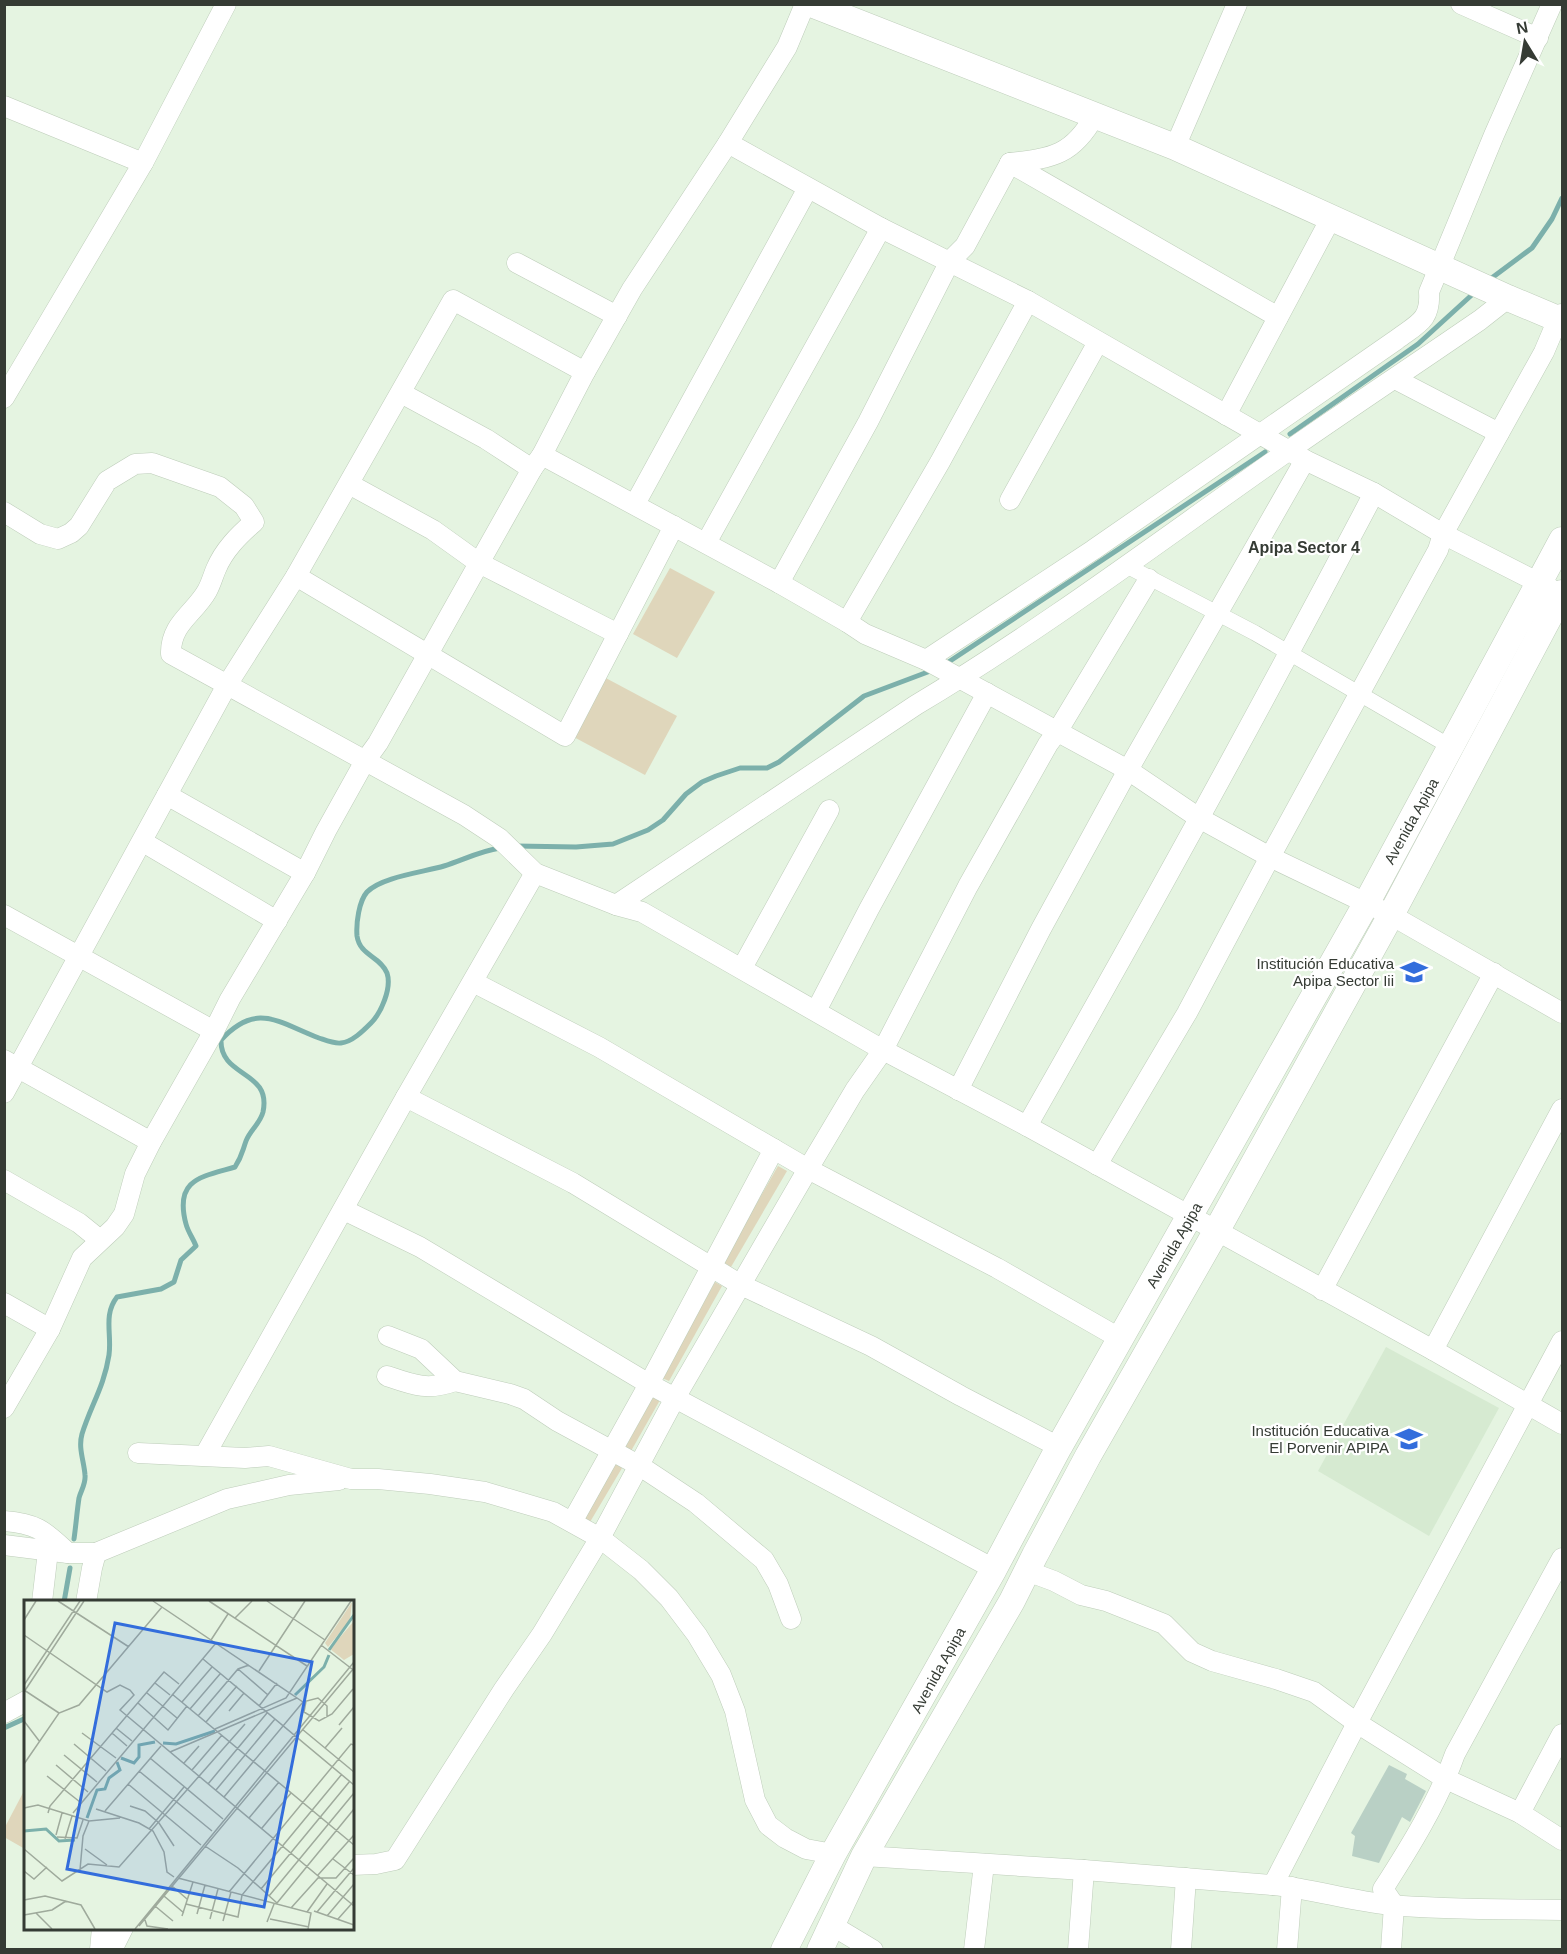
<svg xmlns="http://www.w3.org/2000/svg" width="1567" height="1954" viewBox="0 0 1567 1954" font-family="Helvetica,sans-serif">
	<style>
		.built { fill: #d6ead1 }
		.green { fill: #dfd6bb }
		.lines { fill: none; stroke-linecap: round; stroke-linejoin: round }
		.stream { stroke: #7cb0ab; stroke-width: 5 }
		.building { fill: #b9d0c5 }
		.pedestrian-casing { stroke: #becdba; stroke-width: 16 }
		.minor-casing { stroke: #becdba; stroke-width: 21 }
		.tertiary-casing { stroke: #becdba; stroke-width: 27 }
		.pedestrian { stroke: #fff; stroke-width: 15 }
		.minor { stroke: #fff; stroke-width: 20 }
		.tertiary { stroke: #fff; stroke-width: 26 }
		.labels { text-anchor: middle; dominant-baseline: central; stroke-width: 4.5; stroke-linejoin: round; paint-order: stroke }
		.street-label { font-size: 15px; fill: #353b34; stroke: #fff }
		.poi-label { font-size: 15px; fill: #353b34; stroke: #fff; text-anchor: end }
		.neighbourhood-label { font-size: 16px; font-weight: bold; fill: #353b34; stroke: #fff }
		.inset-river { fill: none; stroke: #7cb0ab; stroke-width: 3 }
		.inset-road { fill: none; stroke: #9faa9c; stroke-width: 1.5 }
		.view { fill: #336ddc; fill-opacity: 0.15; stroke: #336ddc; stroke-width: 3 }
		.inset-edge { fill: none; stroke: #353b34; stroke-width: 3 }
	</style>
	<rect width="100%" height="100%" fill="#e5f4e1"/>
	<path class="built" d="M1386 1347 1499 1408 1429 1536 1318 1471Z"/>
	<g class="green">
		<path d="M670 568 715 592 677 658 633 634Z"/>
		<path d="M602 676 677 716 645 775 570 735Z"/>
		<path d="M778 1166 787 1171 731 1267 723 1262Z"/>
		<path d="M715 1282 722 1286 669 1381 662 1378Z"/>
		<path d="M653 1397 660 1400 631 1451 625 1448Z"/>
		<path d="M616 1464 622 1468 590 1522 583 1518Z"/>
		<path d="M25 1789V1849L4 1837 5 1827Z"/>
	</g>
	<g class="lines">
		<g class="stream">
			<path d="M1489 280 1532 248 1552 219 1562 198"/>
			<path d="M1290 434 1418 344 1475 292"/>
			<path d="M944 665 1265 452"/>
			<path d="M516 846 576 847 613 844 648 830 663 820 686 794 702 782 716 776 740 768H767L779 762 864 696 933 670"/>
			<path d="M74 1539C76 1525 77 1511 79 1498 81 1490 86 1484 85 1475 84 1461 78 1448 82 1434 91 1405 104 1387 109 1355 112 1334 103 1315 117 1297L161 1289 174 1282 181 1260 196 1246C193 1238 188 1232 186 1224 174 1179 201 1177 235 1167 242 1156 242 1152 246 1141 250 1130 260 1124 263 1112 272 1070 220 1078 221 1040 257 1001 279 1023 319 1038 325 1040 334 1044 341 1043 352 1042 363 1031 371 1023 381 1013 392 988 387 973 380 956 360 956 357 936 356 923 359 901 367 892 381 877 424 872 444 866 463 860 480 851 500 848"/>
			<path d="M64 1602 70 1568"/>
			<path d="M4 1728 26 1718"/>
		</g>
	</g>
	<path class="building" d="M1389 1765 1407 1774 1405 1779 1426 1791 1410 1822 1402 1817 1379 1863 1352 1856 1355 1836 1351 1833Z"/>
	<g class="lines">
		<defs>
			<path id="pedestrian" d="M1127 566 1255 633 1451 747"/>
			<g id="minor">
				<path d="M1461 4 1538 38"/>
				<path d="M4 106 143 163"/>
				<path d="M728 143 881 228 1028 301 1305 460 1374 493 1443 534 1551 589"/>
				<path d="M1175 147 1237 4"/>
				<path d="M1010 163 1278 317"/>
				<path d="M1010 163C1053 158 1073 155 1095 115"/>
				<path d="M517 263 617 316"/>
				<path d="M1395 379 1499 433"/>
				<path d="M401 393 486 439 532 469"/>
				<path d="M4 398 143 163 226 4"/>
				<path d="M1226 415 1331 218"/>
				<path d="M542 455 779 583 847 622 865 634 926 660 1128 770 1199 818 1270 857 1391 915 1562 1013"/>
				<path d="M349 484 433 530 479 563 618 634"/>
				<path d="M1010 500 1098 342"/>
				<path d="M635 504 808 188"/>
				<path d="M4 512 40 534 58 539 71 533 79 526 107 481 135 464 152 463 220 487 244 506 254 522C238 536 224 550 216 569 213 576 211 584 207 591 194 614 170 624 171 654L464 815 499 838 535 873 616 905 642 912 883 1050 1027 1126 1433 1350 1562 1424"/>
				<path d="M706 543 881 228"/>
				<path d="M296 576 565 736 674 526"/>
				<path d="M779 583 868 422 950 261 965 246 1010 163"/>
				<path d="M847 622 940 462 1028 301"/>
				<path d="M926 660 1093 550 1396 340C1417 324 1431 321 1429 292L1494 135 1552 4"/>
				<path d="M167 795 305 873"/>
				<path d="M143 842 277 921"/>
				<path d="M616 905 916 705C1045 628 1165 537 1288 451 1351 407 1416 364 1480 320L1508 298"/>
				<path d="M4 915 214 1031"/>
				<path d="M742 968 829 810"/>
				<path d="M473 982 599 1047 808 1169 997 1268 1121 1339"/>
				<path d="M816 1011 869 909 987 693"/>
				<path d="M4 1060 151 1142"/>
				<path d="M958 1090 1041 929 1128 770 1305 460"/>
				<path d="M4 1093 227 685 296 576 453 300 585 372"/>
				<path d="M406 1097 573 1183 741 1285 871 1346 961 1396 1059 1447"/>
				<path d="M1027 1126C1146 917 1262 706 1374 493"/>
				<path d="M1097 1165 1187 1013 1270 857 1438 550 1443 534 1544 352 1558 319"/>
				<path d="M4 1180 79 1223 100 1240"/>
				<path d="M344 1210 420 1247 649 1384 994 1569"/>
				<path d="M1322 1290 1494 973"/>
				<path d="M4 1303 50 1329"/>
				<path d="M388 1336 421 1349 455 1381 510 1394 524 1399 557 1421 640 1466 696 1503 764 1560 778 1584 791 1619"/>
				<path d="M1433 1350 1562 1109"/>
				<path d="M387 1376C413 1385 428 1391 455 1381"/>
				<path d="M4 1408 50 1329 82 1258 115 1227 124 1214 135 1174 151 1142 214 1031 230 999 305 873 326 831 365 761 378 743 532 469 542 455 585 372 632 289 728 143 787 47 805 4"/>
				<path d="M138 1453 245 1458 269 1456 351 1479H378L430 1484 485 1492 553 1512 600 1538 641 1570 669 1598 697 1635 721 1675 735 1711 755 1800 768 1825 785 1838 806 1849 833 1854"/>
				<path d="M205 1455 406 1097 535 873"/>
				<path d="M4 1521C39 1524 44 1531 68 1553"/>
				<path d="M572 1522 649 1384 774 1149"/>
				<path d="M4 1545 68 1553H96L227 1499 289 1485 339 1480"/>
				<path d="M1027 1571 1054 1581 1081 1595 1106 1601 1164 1624 1192 1652 1212 1661 1276 1679 1314 1692 1357 1723 1446 1779 1520 1813 1562 1840"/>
				<path d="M42 1602 48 1551"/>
				<path d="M86 1602 92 1568 96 1553"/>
				<path d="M4 1713 26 1701"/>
				<path d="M1520 1813 1562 1734"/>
				<path d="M864 1856 1084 1870 1273 1885C1313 1889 1351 1901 1391 1905 1448 1910 1506 1909 1562 1910"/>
				<path d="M352 1865 376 1864 395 1860 504 1689 542 1634 600 1538 675 1398 808 1169 855 1090 883 1050 968 886 1048 744 1057 732 1149 579"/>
				<path d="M1273 1885 1357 1723 1562 1341"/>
				<path d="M833 1926 873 1950"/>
				<path d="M100 1950 102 1928"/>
				<path d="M112 1950 123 1928"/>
				<path d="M974 1950 984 1864"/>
				<path d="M1078 1950 1084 1870"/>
				<path d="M1181 1950 1186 1878"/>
				<path d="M1287 1950 1292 1887"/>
				<path d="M1391 1950 1394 1905 1383 1889C1410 1847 1438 1802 1455 1754L1562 1558"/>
			</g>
			<g id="tertiary">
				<path d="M811 4 1175 147 1508 298 1558 319 1562 317"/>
				<path d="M784 1950 833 1854 994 1569 1059 1447 1366 904 1562 540"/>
				<path d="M820 1950 864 1856 1012 1601 1035 1555 1088 1456 1217 1230 1391 915 1562 593"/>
			</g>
		</defs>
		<use href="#pedestrian" class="pedestrian-casing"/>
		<use href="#minor" class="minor-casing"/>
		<use href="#tertiary" class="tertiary-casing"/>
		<use href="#pedestrian" class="pedestrian"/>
		<use href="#minor" class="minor"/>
		<use href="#tertiary" class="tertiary"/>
	</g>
	<defs>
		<symbol id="school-bare" viewBox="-9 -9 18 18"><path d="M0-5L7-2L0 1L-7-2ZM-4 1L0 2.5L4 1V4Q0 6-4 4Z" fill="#336ddc" stroke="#fff" stroke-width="2.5" paint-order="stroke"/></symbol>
	</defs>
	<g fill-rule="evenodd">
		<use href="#school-bare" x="1395" y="953" width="38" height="38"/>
		<use href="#school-bare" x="1390" y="1420" width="38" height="38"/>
	</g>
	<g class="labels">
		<g class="street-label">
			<text transform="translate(1411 821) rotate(-61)">Avenida Apipa</text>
			<text transform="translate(1174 1245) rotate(-60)">Avenida Apipa</text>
			<text transform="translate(938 1670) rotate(-61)">Avenida Apipa</text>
		</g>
		<g class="poi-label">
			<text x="1394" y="963">Institución Educativa<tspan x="1394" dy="17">Apipa Sector Iii</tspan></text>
			<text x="1389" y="1430">Institución Educativa<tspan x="1389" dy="17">El Porvenir APIPA</tspan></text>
		</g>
		<g class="neighbourhood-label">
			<text x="1304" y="547">Apipa Sector 4</text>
		</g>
	</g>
	<g transform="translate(24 1600)">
		<rect width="330" height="330" fill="#e5f4e1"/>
		<path d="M328 2 326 20 304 47 301 43ZM330 21V54L320 60 306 49Z" fill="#dfd6bb"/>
		<path class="inset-river" d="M305 50 330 15M271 95 300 67 305 55M139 143 152 144 191 131M97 158 110 163 115 157V145L131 142M63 218 73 190 81 189 85 178 96 170 93 162M0 231 22 229 35 241 51 240"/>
		<path class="inset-road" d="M34 1 105 47M129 1 279 102 294 98 303 106V117M185 1 283 66M243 1 301 40M211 18 228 1M0 20 12 1M0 35 83 92 96 85 106 90 110 95 96 110 330 306M187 40 204 14M297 45 328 69M179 59 330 185M214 69 244 95M235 71 281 1M131 83 146 95M0 85 56 1M0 90 35 113M0 92 60 1M123 93 153 118M148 94 330 245M282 101 280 112 295 121 308 114 329 89M158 102 188 67M114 103 144 130 163 106M235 106 253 83M166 109 196 74M205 111 220 93M174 116 214 69 225 65M0 121 16 142M182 122 213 86M315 125 330 107M92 128 108 141M191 129 262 98 327 1M278 129 330 172M58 133 92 158M88 133 103 146M50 144 82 171M301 148 318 128M146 152 273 98M40 155 73 182M126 158 199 219M160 163 175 146M0 164 35 113 55 105 138 7M32 165 64 192M168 170 198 135M115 171 188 231M23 176 56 202M104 184 177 245M184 184 243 113M192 190 251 119M200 197 279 102M106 206 121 211 135 223 150 246M0 208 14 205 65 221 96 218M72 209 115 223 129 231 140 252 143 272 150 277M81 211 137 146M24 213 26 206 140 72 155 84M49 213 192 43M225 218 255 182M238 228 267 193M125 229 160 187M32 235 38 213M33 237 53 238 59 220M41 239 48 216M181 246 214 268 253 303M0 249 38 281 64 264 95 267 221 124M61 249 83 265M309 259 330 275M56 270 59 236 65 221M0 271 10 279 23 267M294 275 330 235M154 278 287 313 284 329M148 286 163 299M237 289 326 181M205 292 327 144 330 145M140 296 160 313M245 296 330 193M0 300 21 296 57 305 71 329M253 303 330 209M162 304 214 317 218 295 318 174M131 306 149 321M267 308 294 278H312L330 258M290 311 330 325M283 312 303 284M293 312 330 268M12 313 28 329M173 314 181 285M0 315 28 310 42 301M158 316 169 282M303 316 330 284M186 319 194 289M246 319 285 327M314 319 330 301M121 320 123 326 144 329M199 321 207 292M243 322 250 304M115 326 330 68M111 329 330 62"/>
		<path class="view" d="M91 23 288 62 240 307 43 269Z"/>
		<rect width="330" height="330" class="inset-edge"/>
	</g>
	<rect width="1567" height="1954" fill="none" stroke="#353b34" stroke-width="12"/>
	<g transform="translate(1525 42) rotate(349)" stroke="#ffffff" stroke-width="4.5" paint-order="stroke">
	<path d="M0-4.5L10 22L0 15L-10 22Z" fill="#353b34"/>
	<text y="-9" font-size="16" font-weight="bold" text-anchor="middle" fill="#353b34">N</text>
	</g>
</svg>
